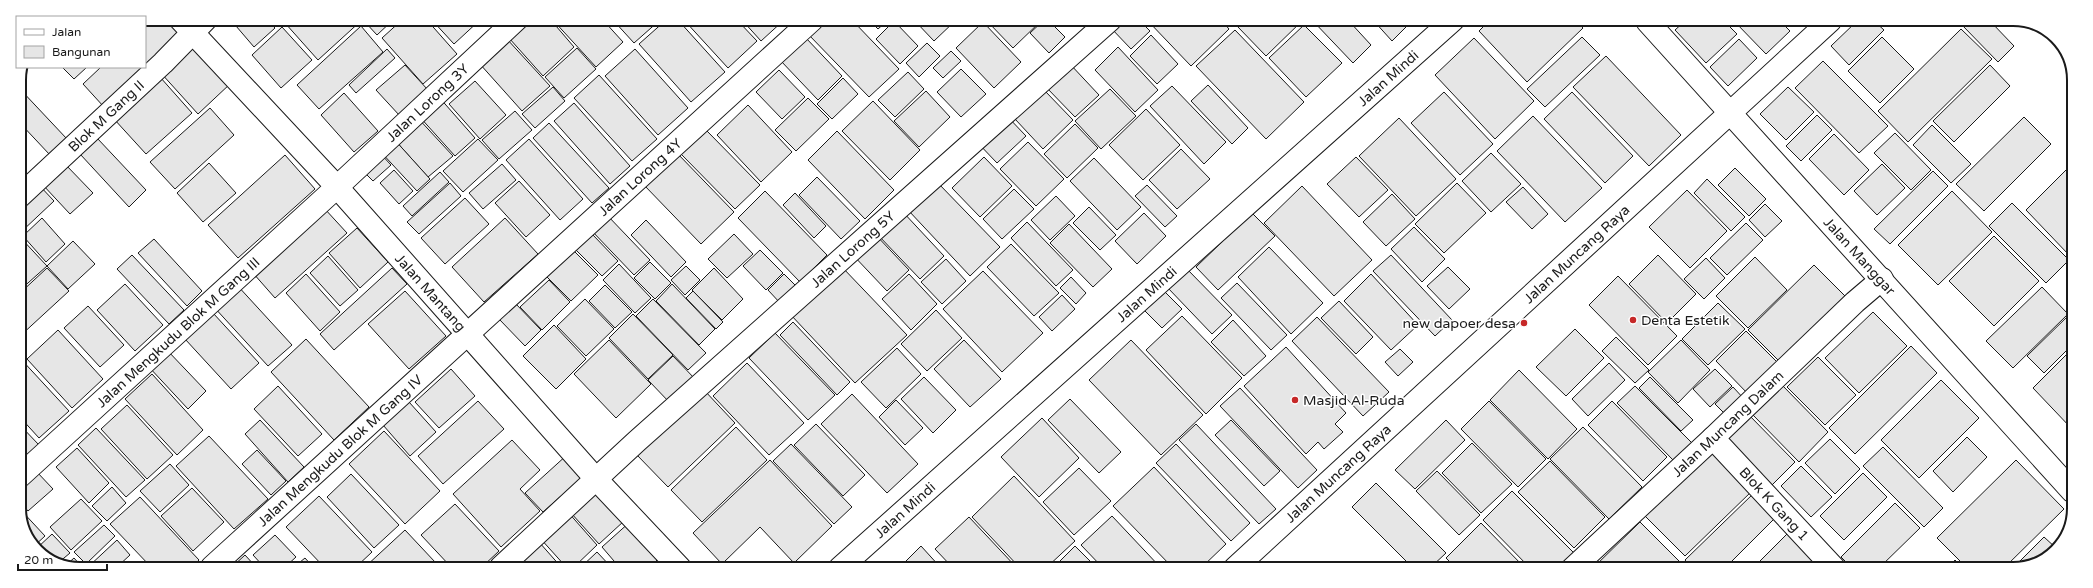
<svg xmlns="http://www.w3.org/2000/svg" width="2093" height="588" viewBox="0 0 2093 588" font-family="'Varela Round',sans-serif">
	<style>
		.building { fill: #e6e6e6; stroke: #1a1a1a }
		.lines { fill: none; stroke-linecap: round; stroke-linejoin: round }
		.street-casing { stroke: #1a1a1a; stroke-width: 24 }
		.secondary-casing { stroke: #1a1a1a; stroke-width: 24 }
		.street { stroke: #fff; stroke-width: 22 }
		.secondary { stroke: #fff; stroke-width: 22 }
		.poi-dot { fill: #c62828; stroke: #fff; stroke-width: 1.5 }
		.labels { text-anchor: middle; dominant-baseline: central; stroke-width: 3; stroke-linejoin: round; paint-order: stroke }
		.street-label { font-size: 14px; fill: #1a1a1a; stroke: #fff }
		.poi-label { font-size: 14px; fill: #1a1a1a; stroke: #fff; text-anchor: start }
		.rim { fill: none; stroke: #1a1a1a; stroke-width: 2 }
	</style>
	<rect width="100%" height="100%" fill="#fff"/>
	<g class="building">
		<path d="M154 19H167L182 36 104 107 83 84 101 67H145V27Z"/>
		<path d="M230 19H266L275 28 254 47Z"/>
		<path d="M290 19H363L318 60 285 23Z"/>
		<path d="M368 19H394L377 35 365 22Z"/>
		<path d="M403 19H426L457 54 423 84 382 38Z"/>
		<path d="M431 19H481L454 44Z"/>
		<path d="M529 19H550L574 47 543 76 509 38Z"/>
		<path d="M552 19 603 20 623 42 596 67Z"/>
		<path d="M613 20H660L634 43Z"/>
		<path d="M666 20H678L725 72 691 102 639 44Z"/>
		<path d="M684 20H737L757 41 728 68Z"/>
		<path d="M742 20H784L761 41Z"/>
		<path d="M821 20H852L899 69 869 97 807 33Z"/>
		<path d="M869 20H888L878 29Z"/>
		<path d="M914 20H956L934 41Z"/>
		<path d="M986 20H1042L1013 48Z"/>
		<path d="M1044 20H1048L1065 37 1049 53 1030 33Z"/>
		<path d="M1118 20H1139L1150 31 1131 49 1110 27Z"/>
		<path d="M1147 20H1221L1229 29 1191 66Z"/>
		<path d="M1243 20H1303L1266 56 1237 26Z"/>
		<path d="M1312 20H1348L1371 45 1353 63Z"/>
		<path d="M1373 20H1413L1392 41Z"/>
		<path d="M1490 20 1576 21 1583 28 1527 82 1479 31Z"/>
		<path d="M894 21 918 46 900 64 876 39Z"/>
		<path d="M1685 21H1724L1737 34 1706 63 1675 30Z"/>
		<path d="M1734 21H1780L1790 31 1766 54Z"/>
		<path d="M1857 21H1874L1884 30 1849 65 1831 46Z"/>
		<path d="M1966 21H1990L2014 46 1998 62 1962 25Z"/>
		<path d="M983 22 1021 62 994 88 956 48Z"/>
		<path d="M1304 25 1342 63 1306 97 1269 58Z"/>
		<path d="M361 26 383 52 319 109 297 85Z"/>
		<path d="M282 27 312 60 281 88 252 55Z"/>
		<path d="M1961 29 1992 59 1908 142 1878 111Z"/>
		<path d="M1235 30 1304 102 1266 139 1196 66Z"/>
		<path d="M1151 35 1178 64 1157 84 1130 56Z"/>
		<path d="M805 37 842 76 818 100 780 60Z"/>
		<path d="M1582 37 1600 55 1545 107 1527 89Z"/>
		<path d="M1882 37 1914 69 1880 103 1848 71Z"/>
		<path d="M506 38 550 86 522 111 479 63Z"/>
		<path d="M1474 38 1534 101 1495 139 1435 75Z"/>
		<path d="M1739 39 1757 58 1728 86 1710 67Z"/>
		<path d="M194 42 231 83 198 114 160 72Z"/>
		<path d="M927 43 940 56 919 77 906 63Z"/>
		<path d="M1118 47 1158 90 1135 112 1095 70Z"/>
		<path d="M577 48 596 69 564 98 545 77Z"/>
		<path d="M387 49 395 58 356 93 349 85Z"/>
		<path d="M635 49 688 108 658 135 605 76Z"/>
		<path d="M951 51 961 61 943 78 933 68Z"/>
		<path d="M1606 56 1681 135 1649 166 1573 87Z"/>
		<path d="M1823 61 1888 126 1859 153 1795 88Z"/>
		<path d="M1069 63 1099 95 1075 117 1045 86Z"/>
		<path d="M405 65 428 90 400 116 376 90Z"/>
		<path d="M1990 65 2010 86 1954 142 1933 121Z"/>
		<path d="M62 67H87L74 79Z"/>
		<path d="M961 69 986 94 961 117 937 92Z"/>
		<path d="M779 70 805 97 782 119 756 92Z"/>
		<path d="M908 72 924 89 895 117 878 100Z"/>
		<path d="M599 75 657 139 632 161 574 98Z"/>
		<path d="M160 77 192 113 146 154 114 119Z"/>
		<path d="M843 78 858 94 832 119 817 104Z"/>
		<path d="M475 81 506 115 480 139 449 104Z"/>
		<path d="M1208 85 1248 128 1232 144 1191 101Z"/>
		<path d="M1172 86 1226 142 1204 164 1150 106Z"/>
		<path d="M553 87 565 101 535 128 522 114Z"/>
		<path d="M1788 87 1814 112 1786 140 1760 114Z"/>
		<path d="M19 88 67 139 50 155 19 122Z"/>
		<path d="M1110 89 1136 116 1101 149 1075 121Z"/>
		<path d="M926 91 950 117 919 147 894 121Z"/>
		<path d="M1045 91 1073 120 1043 149 1015 119Z"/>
		<path d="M1444 92 1493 144 1460 175 1411 123Z"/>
		<path d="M1572 92 1633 156 1605 183 1544 119Z"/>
		<path d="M344 93 378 131 354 152 321 115Z"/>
		<path d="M438 96 475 138 455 156 418 115Z"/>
		<path d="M808 98 829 119 796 151 775 130Z"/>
		<path d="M873 101 920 150 890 180 842 131Z"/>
		<path d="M574 103 630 166 610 184 554 121Z"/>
		<path d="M748 105 792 152 761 182 717 135Z"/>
		<path d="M210 108 234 135 175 189 150 162Z"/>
		<path d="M1146 109 1180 145 1143 180 1109 145Z"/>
		<path d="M515 111 532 130 499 159 482 140Z"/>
		<path d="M1005 114 1026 136 997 163 976 141Z"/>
		<path d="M1817 115 1832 130 1801 161 1786 146Z"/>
		<path d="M416 116 453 156 428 177 393 138Z"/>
		<path d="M1533 116 1602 188 1565 222 1497 151Z"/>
		<path d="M2024 117 2051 144 1984 211 1956 184Z"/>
		<path d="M1399 118 1456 179 1416 216 1359 156Z"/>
		<path d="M549 123 609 188 592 203 533 138Z"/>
		<path d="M1075 124 1098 148 1067 178 1044 154Z"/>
		<path d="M1932 125 1971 164 1951 183 1913 145Z"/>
		<path d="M707 131 760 185 735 209 681 154Z"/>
		<path d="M837 131 894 190 865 219 808 160Z"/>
		<path d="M1895 133 1931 170 1911 190 1874 153Z"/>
		<path d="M1834 134 1869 170 1844 195 1809 159Z"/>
		<path d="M97 138 146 190 129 207 80 154Z"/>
		<path d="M393 138 430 179 417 191 379 150Z"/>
		<path d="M478 139 498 160 463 192 443 171Z"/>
		<path d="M529 139 583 199 560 220 506 160Z"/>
		<path d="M1028 142 1064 179 1036 206 1000 169Z"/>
		<path d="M1181 149 1210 179 1177 209 1149 180Z"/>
		<path d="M379 152 391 165 373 181 361 169Z"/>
		<path d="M676 152 734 212 701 244 643 184Z"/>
		<path d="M1491 153 1521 184 1491 212 1462 181Z"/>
		<path d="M285 155 315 189 238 258 208 225Z"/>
		<path d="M984 157 1012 186 980 217 952 188Z"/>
		<path d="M1356 157 1388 190 1359 217 1327 184Z"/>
		<path d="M1094 158 1141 207 1117 230 1070 181Z"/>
		<path d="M64 163 93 193 70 214 42 184Z"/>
		<path d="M209 163 236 193 203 222 177 193Z"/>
		<path d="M2073 163V251L2069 255 2026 210Z"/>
		<path d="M502 164 516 180 483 209 469 193Z"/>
		<path d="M1882 164 1905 188 1877 215 1854 191Z"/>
		<path d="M1735 168 1766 199 1749 216 1718 185Z"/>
		<path d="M394 170 413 191 399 204 380 183Z"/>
		<path d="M1933 171 1948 186 1890 244 1874 229Z"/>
		<path d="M440 172 449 182 412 216 403 206Z"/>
		<path d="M817 177 860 221 841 239 799 195Z"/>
		<path d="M1707 179 1745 217 1731 231 1694 193Z"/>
		<path d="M519 181 550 215 526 237 495 203Z"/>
		<path d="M937 182 1000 247 970 276 908 210Z"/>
		<path d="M450 183 461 196 419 234 407 222Z"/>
		<path d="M1457 183 1486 213 1444 253 1415 224Z"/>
		<path d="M38 184 54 201 21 232 19 230V201Z"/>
		<path d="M1147 185 1177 216 1165 227 1135 196Z"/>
		<path d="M1302 186 1372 260 1334 296 1264 223Z"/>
		<path d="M1523 187 1548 214 1532 229 1506 202Z"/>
		<path d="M1014 189 1034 209 1002 239 983 219Z"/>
		<path d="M1687 190 1727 231 1690 268 1649 227Z"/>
		<path d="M765 191 827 255 800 282 738 218Z"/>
		<path d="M1952 191 1992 232 1938 285 1898 245Z"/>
		<path d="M795 193 826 226 814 238 783 205Z"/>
		<path d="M1392 194 1415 219 1386 246 1363 222Z"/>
		<path d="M1056 196 1075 216 1050 240 1031 220Z"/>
		<path d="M465 198 489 224 445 264 421 238Z"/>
		<path d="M2012 203 2069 260 2046 283 1989 226Z"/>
		<path d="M1765 204 1782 221 1765 237 1749 220Z"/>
		<path d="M1089 207 1116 235 1100 250 1073 223Z"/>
		<path d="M324 208 347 233 275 298 253 273Z"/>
		<path d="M902 211 944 256 920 279 877 234Z"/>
		<path d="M1144 213 1166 236 1137 264 1115 241Z"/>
		<path d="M1252 213 1275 236 1218 290 1196 267Z"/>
		<path d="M606 214 650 260 634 275 590 229Z"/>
		<path d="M42 218 65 244 46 262 23 236Z"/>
		<path d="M505 218 538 254 484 302 452 267Z"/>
		<path d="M646 220 686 262 671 277 631 235Z"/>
		<path d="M1027 222 1073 270 1056 286 1011 238Z"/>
		<path d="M1746 223 1763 240 1727 275 1710 258Z"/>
		<path d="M1069 224 1112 269 1093 287 1050 243Z"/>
		<path d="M1414 227 1445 259 1422 282 1391 249Z"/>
		<path d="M357 228 388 262 360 288 329 253Z"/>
		<path d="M873 232 909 270 887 291 851 253Z"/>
		<path d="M592 234 618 261 602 276 575 249Z"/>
		<path d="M734 234 753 254 727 278 708 259Z"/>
		<path d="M19 236 47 266 19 291Z"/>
		<path d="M1994 236 2039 281 1994 326 1949 281Z"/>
		<path d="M154 239 202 291 187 306 138 253Z"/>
		<path d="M73 241 95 264 68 289 47 266Z"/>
		<path d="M1011 244 1059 293 1034 316 987 267Z"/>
		<path d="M1269 247 1323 303 1291 334 1238 277Z"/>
		<path d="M572 249 598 275 571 301 545 275Z"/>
		<path d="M760 250 783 273 766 290 743 266Z"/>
		<path d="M132 255 184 310 169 324 117 269Z"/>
		<path d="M1391 255 1452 320 1435 336 1373 271Z"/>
		<path d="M1658 255 1696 294 1667 323 1629 284Z"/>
		<path d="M328 256 358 290 340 306 310 273Z"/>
		<path d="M1755 257 1787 290 1748 328 1716 296Z"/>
		<path d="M1706 258 1725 278 1704 299 1684 279Z"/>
		<path d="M946 259 966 281 942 304 921 282Z"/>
		<path d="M650 262 671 283 655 299 634 278Z"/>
		<path d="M619 264 651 298 635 313 603 280Z"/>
		<path d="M1814 265 1850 301 1784 366 1748 330Z"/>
		<path d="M686 266 700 280 685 295 671 280Z"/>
		<path d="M841 266 907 335 855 383 790 314Z"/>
		<path d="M1448 267 1470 289 1449 309 1427 286Z"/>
		<path d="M47 268 69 291 19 337V294Z"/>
		<path d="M392 268 407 284 334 350 320 334Z"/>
		<path d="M714 268 743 299 722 320 692 290Z"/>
		<path d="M1186 268 1232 315 1212 334 1167 287Z"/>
		<path d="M983 271 1043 333 1002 372 943 309Z"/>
		<path d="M306 274 340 312 320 331 286 293Z"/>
		<path d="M784 274 798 288 781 304 768 290Z"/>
		<path d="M909 274 937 304 911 330 882 299Z"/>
		<path d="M1371 274 1418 325 1391 350 1344 301Z"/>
		<path d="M1618 276 1677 336 1648 365 1589 305Z"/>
		<path d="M1071 277 1086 293 1076 304 1060 288Z"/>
		<path d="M549 280 570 302 542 330 520 307Z"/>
		<path d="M1237 283 1287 335 1271 350 1221 298Z"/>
		<path d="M125 284 163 325 135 351 97 310Z"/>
		<path d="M236 284 292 345 268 366 213 306Z"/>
		<path d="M672 284 715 329 699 345 656 301Z"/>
		<path d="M605 285 632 312 615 328 589 301Z"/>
		<path d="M2042 287 2068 314 2013 368 1986 341Z"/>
		<path d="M1163 290 1182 309 1162 328 1143 309Z"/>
		<path d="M405 291 446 336 409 369 368 324Z"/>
		<path d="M693 291 723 322 716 329 686 298Z"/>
		<path d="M1062 295 1075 309 1052 331 1039 317Z"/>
		<path d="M585 299 614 329 586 356 557 326Z"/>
		<path d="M653 299 706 353 688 370 636 316Z"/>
		<path d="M1339 301 1373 337 1356 354 1321 318Z"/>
		<path d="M515 303 541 330 525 346 499 319Z"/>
		<path d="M1718 303 1745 329 1708 365 1682 339Z"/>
		<path d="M88 306 124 345 100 367 64 328Z"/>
		<path d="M936 310 962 338 927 371 901 344Z"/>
		<path d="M1873 312 1907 346 1859 393 1825 358Z"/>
		<path d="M213 313 259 363 231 389 185 339Z"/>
		<path d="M633 314 673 355 648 379 609 338Z"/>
		<path d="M2070 314 2073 316V344L2044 373 2027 356Z"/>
		<path d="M1182 316 1242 378 1206 414 1146 350Z"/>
		<path d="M1317 317 1389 392 1363 416 1292 341Z"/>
		<path d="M1233 320 1266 356 1244 376 1211 342Z"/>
		<path d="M793 322 850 382 837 395 780 335Z"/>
		<path d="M554 325 586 359 556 389 523 356Z"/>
		<path d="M1575 329 1604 358 1566 396 1536 367Z"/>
		<path d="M58 330 103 379 72 408 27 359Z"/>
		<path d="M1746 331 1782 367 1751 397 1716 361Z"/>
		<path d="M775 333 835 395 808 420 749 358Z"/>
		<path d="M1616 337 1649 370 1635 383 1602 351Z"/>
		<path d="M306 339 369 407 334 440 271 372Z"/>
		<path d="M609 340 651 384 616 418 574 374Z"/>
		<path d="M964 340 1001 379 970 407 934 369Z"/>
		<path d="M1131 340 1203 415 1161 455 1089 380Z"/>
		<path d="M1681 340 1710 370 1678 403 1648 372Z"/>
		<path d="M1911 346 1937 373 1855 454 1829 428Z"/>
		<path d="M1286 347 1346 413 1335 424 1343 432 1324 449 1318 442 1306 454 1244 386Z"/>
		<path d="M897 348 921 374 886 408 861 382Z"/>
		<path d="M2073 348 2072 429 2033 388Z"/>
		<path d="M166 349 206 391 188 409 148 366Z"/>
		<path d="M1400 349 1413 362 1398 376 1385 362Z"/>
		<path d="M673 356 696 380 671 404 648 380Z"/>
		<path d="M19 357 69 411 39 438 19 416Z"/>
		<path d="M1818 357 1856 395 1825 425 1787 387Z"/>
		<path d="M747 363 804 423 769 455 713 396Z"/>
		<path d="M1609 363 1625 380 1588 416 1572 399Z"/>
		<path d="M451 369 475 396 439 428 415 402Z"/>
		<path d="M1715 369 1732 386 1710 407 1693 389Z"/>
		<path d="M1519 370 1577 429 1548 459 1490 400Z"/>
		<path d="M152 374 203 430 177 455 125 399Z"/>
		<path d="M924 377 956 410 933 433 901 399Z"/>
		<path d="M1650 377 1693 420 1681 431 1639 388Z"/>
		<path d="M1941 380 1979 418 1919 478 1881 440Z"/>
		<path d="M1782 385 1828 432 1799 462 1753 415Z"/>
		<path d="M278 386 322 434 298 456 254 409Z"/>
		<path d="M1635 386 1692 443 1674 461 1617 403Z"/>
		<path d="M1733 387 1745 400 1728 417 1715 404Z"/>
		<path d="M1240 388 1317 470 1298 488 1220 406Z"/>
		<path d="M704 390 735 423 668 487 636 454Z"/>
		<path d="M852 394 918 464 887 493 821 424Z"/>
		<path d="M1070 399 1121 452 1099 473 1048 420Z"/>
		<path d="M896 400 923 428 905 445 879 417Z"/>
		<path d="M478 401 504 429 443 484 418 456Z"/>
		<path d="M1489 401 1546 459 1518 487 1461 429Z"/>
		<path d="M1612 401 1667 457 1643 481 1588 425Z"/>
		<path d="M409 402 436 432 410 456 383 425Z"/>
		<path d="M127 405 173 455 147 479 101 429Z"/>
		<path d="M1747 413 1795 462 1767 490 1719 440Z"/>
		<path d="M1042 418 1079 458 1039 497 1001 457Z"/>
		<path d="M260 420 304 467 288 482 245 434Z"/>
		<path d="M1231 420 1280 471 1264 486 1215 435Z"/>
		<path d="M1446 420 1465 440 1415 489 1395 470Z"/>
		<path d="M19 424 39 445 19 463Z"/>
		<path d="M816 424 865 475 843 496 794 445Z"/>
		<path d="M1196 424 1276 509 1259 524 1179 440Z"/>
		<path d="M736 427 767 460 702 522 671 490Z"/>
		<path d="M1583 427 1642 487 1609 519 1550 459Z"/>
		<path d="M96 428 145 480 126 497 78 445Z"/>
		<path d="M384 431 440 491 405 524 349 464Z"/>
		<path d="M209 436 268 499 234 529 176 466Z"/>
		<path d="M1967 437 1987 457 1953 492 1933 471Z"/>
		<path d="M1830 439 1860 469 1835 494 1805 463Z"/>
		<path d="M512 440 540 470 520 489 540 511 501 547 453 494Z"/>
		<path d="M1472 443 1512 484 1481 513 1442 473Z"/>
		<path d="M791 444 852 507 834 524 773 461Z"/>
		<path d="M1176 444 1250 523 1231 541 1156 463Z"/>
		<path d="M1883 447 1943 508 1924 527 1863 466Z"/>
		<path d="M77 448 109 483 89 503 56 467Z"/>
		<path d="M257 450 286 481 271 495 242 464Z"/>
		<path d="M1712 450 1752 491 1685 556 1645 516Z"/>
		<path d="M568 454 586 474 543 512 525 493Z"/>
		<path d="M770 460 832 526 794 563 760 527 722 564 693 533Z"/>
		<path d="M2016 460 2064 509 2003 569H1968L1937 538Z"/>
		<path d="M1550 461 1605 517 1574 548 1518 492Z"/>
		<path d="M170 464 189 485 160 512 140 491Z"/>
		<path d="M1801 466 1832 497 1811 517 1781 486Z"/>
		<path d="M1154 467 1226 544 1201 568H1173L1113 506Z"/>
		<path d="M1079 468 1111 501 1074 535 1043 502Z"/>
		<path d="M36 471 53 489 28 511 19 501V487Z"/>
		<path d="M1437 471 1480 515 1459 535 1416 491Z"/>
		<path d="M1863 473 1887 497 1844 540 1820 516Z"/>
		<path d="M351 474 399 525 374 548 327 497Z"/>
		<path d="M1014 476 1075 541 1046 568H1020L972 517Z"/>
		<path d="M1376 483 1446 553 1430 568H1413L1352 507Z"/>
		<path d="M112 487 126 503 107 521 92 506Z"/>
		<path d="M192 488 224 522 193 551 161 516Z"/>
		<path d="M596 489 624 521 599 544 571 513Z"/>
		<path d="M1512 491 1575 554 1560 569 1530 568 1483 520Z"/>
		<path d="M1754 493 1777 516 1724 569H1693L1685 560Z"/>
		<path d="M319 496 372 552 356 567H324L286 527Z"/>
		<path d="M140 497 199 560 192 567H151L110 524Z"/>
		<path d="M81 499 102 521 71 550 50 527Z"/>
		<path d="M1895 503 1920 528 1878 569H1853L1841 557Z"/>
		<path d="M455 504 499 551 482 567H451L421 535Z"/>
		<path d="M19 508 45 536 33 547 19 513Z"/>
		<path d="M567 511 597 545 573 568H567L539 537Z"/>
		<path d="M1112 516 1161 568H1103L1081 545Z"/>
		<path d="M969 517 1017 568H953L935 549Z"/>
		<path d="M631 521 662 555 649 568H620L602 547Z"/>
		<path d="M1640 522 1680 562 1674 569H1592Z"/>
		<path d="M1481 523 1525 568H1456L1446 558Z"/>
		<path d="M104 525 115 536 86 564 74 552Z"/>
		<path d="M405 530 435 562 429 567H365Z"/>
		<path d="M1788 533 1816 561 1808 569H1752Z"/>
		<path d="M52 534 70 553 58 563 36 549Z"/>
		<path d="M275 535 296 557 285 567H264L253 555Z"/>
		<path d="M2044 537 2056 548 2050 556 2012 569Z"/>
		<path d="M117 540 130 555 117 567H88Z"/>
		<path d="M539 542 562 568 518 567 515 564Z"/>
		<path d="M921 546 941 568H910L905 562Z"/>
		<path d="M1075 546 1097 568H1053Z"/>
		<path d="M597 552 612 568H580Z"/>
		<path d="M245 555 256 567H232Z"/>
		<path d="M74 558 82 567H64Z"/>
		<path d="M305 558 313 567H294Z"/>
		<path d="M1955 560 1964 569H1947Z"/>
	</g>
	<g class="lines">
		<defs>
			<g id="street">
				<path id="s1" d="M180 19 337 187 596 479 680 568"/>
				<path id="s2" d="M19 197 163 63 206 19"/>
				<path id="s3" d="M1713 438 1835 569"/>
				<path id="s4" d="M19 477 337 187 517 19"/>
				<path id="s5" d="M212 567 812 20"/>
				<path id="s6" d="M501 567 637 441 1110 20"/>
				<path id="s7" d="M1235 568 1830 21"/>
				<path id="s8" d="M1572 569 1713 438 1855 302 1882 279"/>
			</g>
			<g id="secondary">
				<path id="s9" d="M1647 21 2072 491"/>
				<path id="s10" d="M840 568 1453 20"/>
			</g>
		</defs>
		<use href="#street" class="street-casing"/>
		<use href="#secondary" class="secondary-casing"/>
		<use href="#street" class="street"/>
		<use href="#secondary" class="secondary"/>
	</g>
	<g class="poi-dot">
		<circle cx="1633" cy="320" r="4"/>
		<circle cx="1524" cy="323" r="4"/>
		<circle cx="1295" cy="400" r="4"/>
	</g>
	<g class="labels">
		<g class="street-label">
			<text stroke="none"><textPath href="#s10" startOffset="735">Jalan Mindi</textPath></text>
			<text stroke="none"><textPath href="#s4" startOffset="554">Jalan Lorong 3Y</textPath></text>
			<text stroke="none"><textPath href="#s2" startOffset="119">Blok M Gang II</textPath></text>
			<text stroke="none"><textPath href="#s5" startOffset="579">Jalan Lorong 4Y</textPath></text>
			<text stroke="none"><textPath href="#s6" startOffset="474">Jalan Lorong 5Y</textPath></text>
			<text stroke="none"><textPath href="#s7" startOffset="464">Jalan Muncang Raya</textPath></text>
			<text stroke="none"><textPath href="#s9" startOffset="317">Jalan Manggar</textPath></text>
			<text stroke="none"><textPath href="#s1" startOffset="371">Jalan Mantang</textPath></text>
			<text stroke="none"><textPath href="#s10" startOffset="411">Jalan Mindi</textPath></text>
			<text stroke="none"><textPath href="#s4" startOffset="215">Jalan Mengkudu Blok M Gang III</textPath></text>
			<text stroke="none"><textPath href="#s8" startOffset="213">Jalan Muncang Dalam</textPath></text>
			<text stroke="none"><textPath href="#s5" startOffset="173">Jalan Mengkudu Blok M Gang IV</textPath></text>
			<text stroke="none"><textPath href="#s7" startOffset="140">Jalan Muncang Raya</textPath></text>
			<text stroke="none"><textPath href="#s3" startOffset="90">Blok K Gang 1</textPath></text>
			<text stroke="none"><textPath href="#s10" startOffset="87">Jalan Mindi</textPath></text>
		</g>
		<g class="poi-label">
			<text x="1641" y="320">Denta Estetik</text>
			<text x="1516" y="323" text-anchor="end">new dapoer desa</text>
			<text x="1303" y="400">Masjid Al-Ruda</text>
		</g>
	</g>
	<path d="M0 0H2093V588H0ZM80 26H2013A54 54 0 0 1 2067 80V508A54 54 0 0 1 2013 562H80A54 54 0 0 1 26 508V80A54 54 0 0 1 80 26Z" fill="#fff" fill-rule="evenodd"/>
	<path class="rim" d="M80 26H2013A54 54 0 0 1 2067 80V508A54 54 0 0 1 2013 562H80A54 54 0 0 1 26 508V80A54 54 0 0 1 80 26Z"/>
	<rect x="16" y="16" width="130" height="52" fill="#ffffff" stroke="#a3a3a3"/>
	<rect x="24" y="29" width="20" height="6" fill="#ffffff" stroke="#a3a3a3"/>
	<text x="52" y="36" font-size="12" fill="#1a1a1a">Jalan</text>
	<rect x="24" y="46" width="20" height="12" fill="#e6e6e6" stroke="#a3a3a3"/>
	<text x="52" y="56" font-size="12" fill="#1a1a1a">Bangunan</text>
	<path d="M18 564v6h89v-6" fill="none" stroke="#1a1a1a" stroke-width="2"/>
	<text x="24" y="564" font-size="12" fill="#1a1a1a" stroke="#ffffff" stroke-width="3" paint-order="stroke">20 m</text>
</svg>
